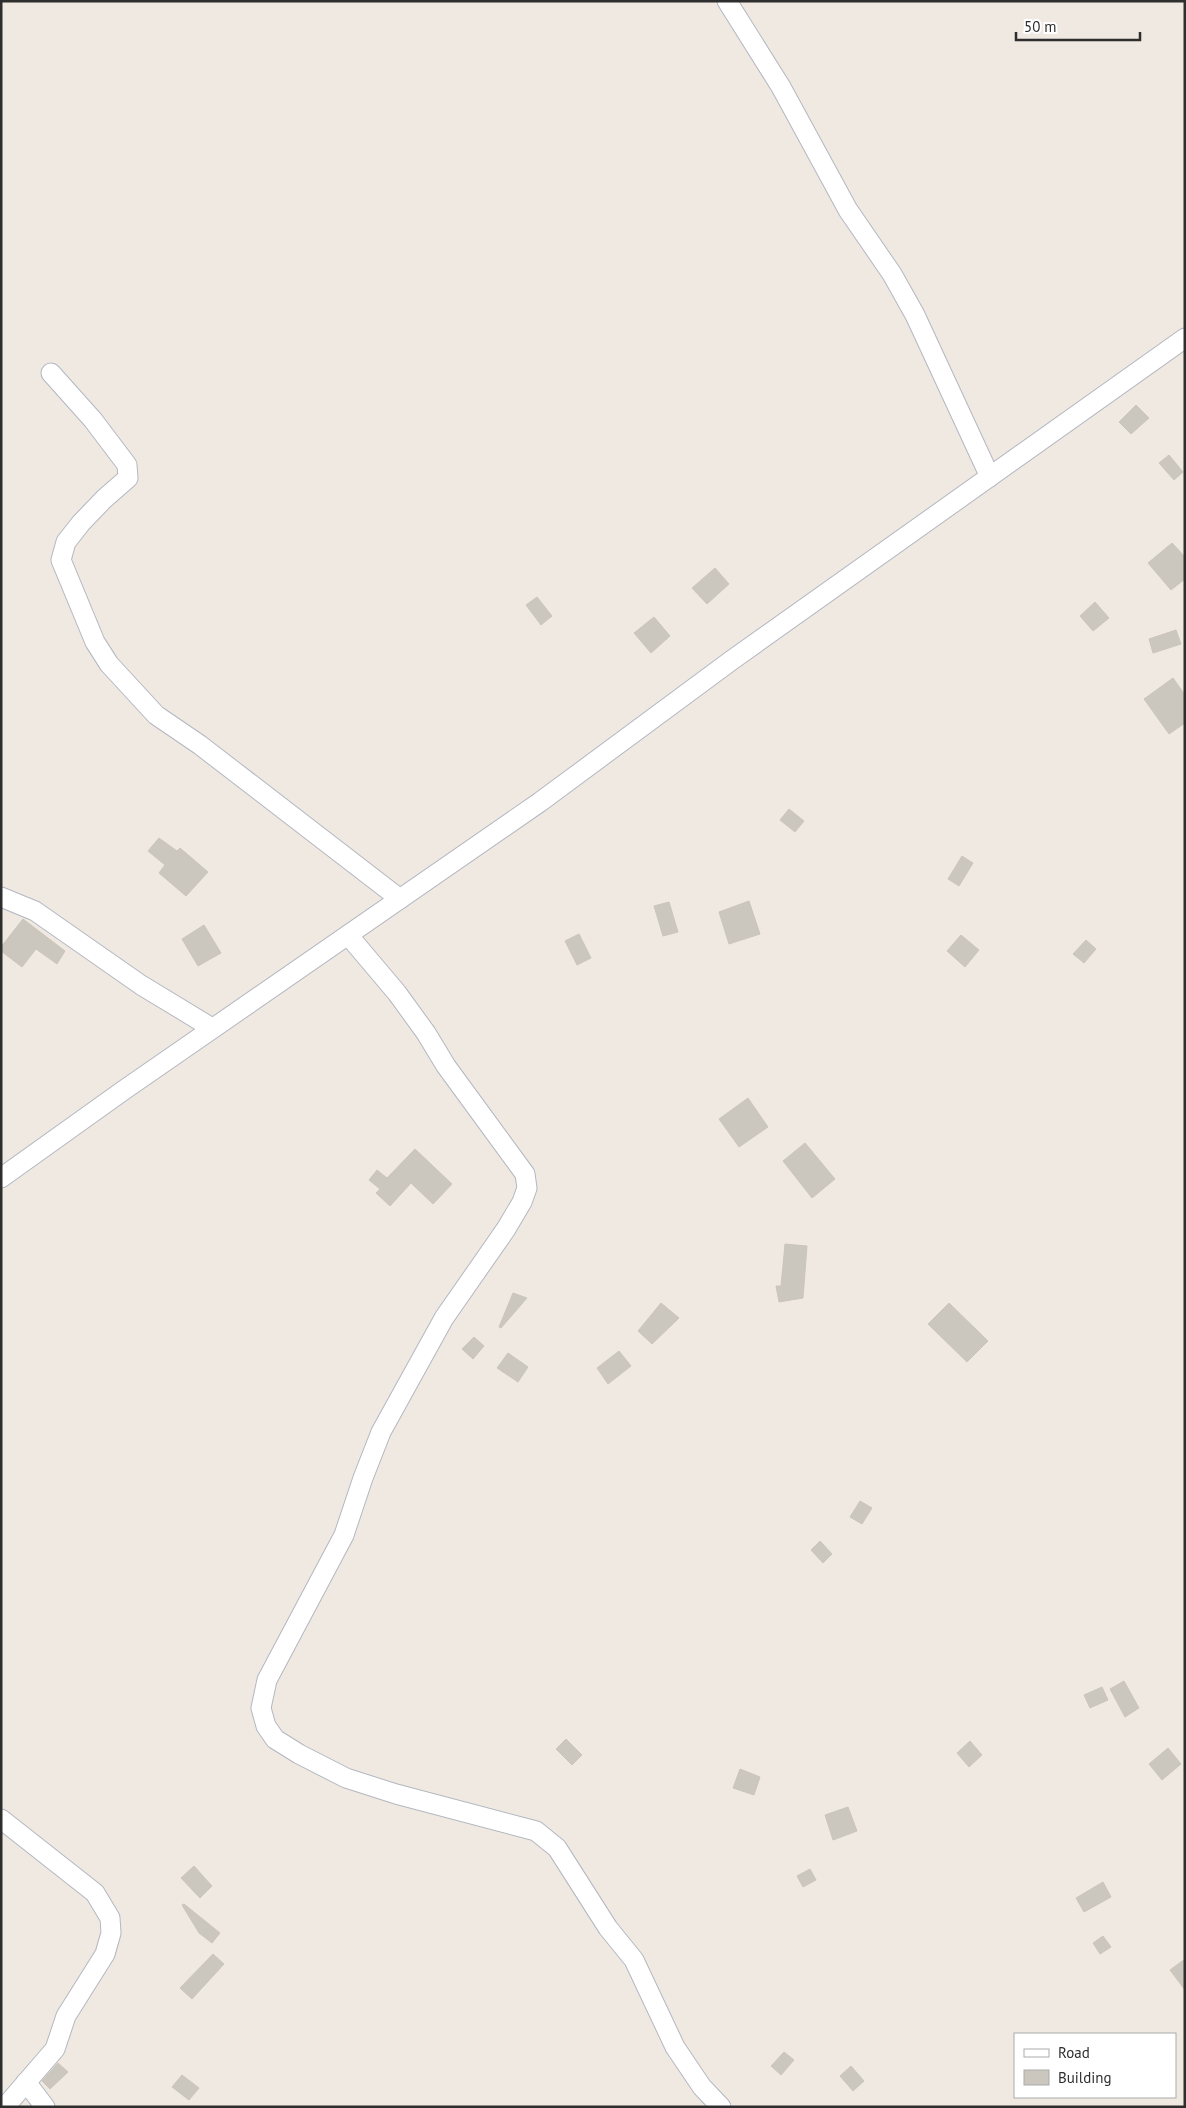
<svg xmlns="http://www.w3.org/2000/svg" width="1186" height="2108" viewBox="0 0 1186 2108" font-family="'PT Sans',sans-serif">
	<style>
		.building { fill: #cbc7bf; stroke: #cbc5ba }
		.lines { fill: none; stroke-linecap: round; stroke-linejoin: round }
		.minor-casing { stroke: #b4b7c1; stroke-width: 21 }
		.minor { stroke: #fff; stroke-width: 19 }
	</style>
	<rect width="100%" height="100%" fill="#efe9e1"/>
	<g class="building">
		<path d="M1136 405 1149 418 1131 434 1119 422Z"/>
		<path d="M1169 455 1183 472 1174 480 1159 463Z"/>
		<path d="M1172 543 1185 557V579L1171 590 1148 563Z"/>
		<path d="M715 568 729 584 707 604 692 588Z"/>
		<path d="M537 597 552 616 541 625 526 605Z"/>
		<path d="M1095 602 1109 618 1093 631 1080 616Z"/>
		<path d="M654 617 670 636 651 653 634 633Z"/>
		<path d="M1176 630 1181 644 1153 653 1149 639Z"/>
		<path d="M1173 678 1185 695V723L1169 734 1144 699Z"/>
		<path d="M789 809 804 821 795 832 780 820Z"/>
		<path d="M159 838 177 851 180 848 208 872 186 896 159 873 165 865 148 851Z"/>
		<path d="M962 856 973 863 959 886 948 879Z"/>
		<path d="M749 901 760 934 729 944 719 912Z"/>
		<path d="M669 902 678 932 663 936 654 906Z"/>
		<path d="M23 919 65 951 57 964 36 949 22 967 1 951V947Z"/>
		<path d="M204 925 221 953 198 966 182 939Z"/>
		<path d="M579 934 591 958 577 965 565 941Z"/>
		<path d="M961 935 979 950 965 967 947 951Z"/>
		<path d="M1086 940 1096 949 1084 963 1073 954Z"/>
		<path d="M748 1098 768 1127 739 1147 719 1119Z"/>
		<path d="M805 1143 835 1179 812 1198 783 1161Z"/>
		<path d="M415 1149 452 1184 433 1204 411 1183 390 1206 376 1193 380 1189 369 1180 377 1170 387 1178Z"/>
		<path d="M785 1244 807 1246 803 1298 779 1302 776 1286H781Z"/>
		<path d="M513 1293 527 1298 501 1328 499 1327Z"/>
		<path d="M661 1303 679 1318 652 1344 638 1331Z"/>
		<path d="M949 1303 988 1341 967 1362 928 1324Z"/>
		<path d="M474 1337 484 1346 473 1359 462 1349Z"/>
		<path d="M619 1351 631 1366 608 1384 597 1368Z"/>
		<path d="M508 1353 528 1367 518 1382 497 1368Z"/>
		<path d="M860 1501 872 1508 862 1524 850 1517Z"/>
		<path d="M820 1541 832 1554 823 1563 811 1550Z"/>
		<path d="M1124 1681 1139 1708 1125 1717 1110 1689Z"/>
		<path d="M1102 1687 1108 1700 1090 1708 1084 1695Z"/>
		<path d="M566 1739 582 1755 572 1765 556 1749Z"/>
		<path d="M970 1741 982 1755 969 1767 957 1753Z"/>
		<path d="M1168 1748 1181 1764 1162 1780 1149 1764Z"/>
		<path d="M740 1769 760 1777 754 1795 733 1788Z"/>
		<path d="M848 1807 857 1831 833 1840 825 1815Z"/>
		<path d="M194 1866 212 1886 200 1898 181 1878Z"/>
		<path d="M810 1869 816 1880 803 1887 797 1876Z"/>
		<path d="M1103 1882 1111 1897 1084 1912 1076 1898Z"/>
		<path d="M184 1904 220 1933 212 1943 199 1933 182 1905Z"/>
		<path d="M1103 1936 1111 1947 1100 1954 1093 1943Z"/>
		<path d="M213 1954 224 1964 192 1999 180 1988Z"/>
		<path d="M1185 1959V1990L1170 1970Z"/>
		<path d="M784 2052 794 2060 781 2075 771 2066Z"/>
		<path d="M58 2063 68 2072 50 2089 42 2081Z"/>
		<path d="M851 2066 864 2081 853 2091 840 2076Z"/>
		<path d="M182 2075 199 2088 189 2100 172 2087Z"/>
	</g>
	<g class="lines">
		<defs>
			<g id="minor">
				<path d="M727 1 781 87 848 210 892 274 915 315 990 477"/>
				<path d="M51 373 93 420 127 465 128 478 104 499 81 523 66 542 61 560 95 642 109 664 156 715 200 745 400 899"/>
				<path d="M1 897 35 911 141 985 212 1028"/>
				<path d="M348 935 397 993 426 1033 446 1066 525 1174 527 1188 522 1202 506 1229 444 1318 381 1432 363 1478 344 1535 267 1680 261 1708 266 1726 275 1739 299 1754 346 1778 396 1794 536 1831 557 1848 608 1928 634 1960 675 2047 702 2087 721 2107"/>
				<path d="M1 1178 124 1090 540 802 732 660 1185 338"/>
				<path d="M1 1819 95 1893 110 1918 111 1933 105 1954 66 2016 55 2049 5 2107"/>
				<path d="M26 2082 45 2107"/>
			</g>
		</defs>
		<use href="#minor" class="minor-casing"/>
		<use href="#minor" class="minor"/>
	</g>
	<rect width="1186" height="2108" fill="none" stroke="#2e2e2e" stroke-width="5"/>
	<rect x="1014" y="2033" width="162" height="65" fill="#ffffff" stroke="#ababab"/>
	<rect x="1024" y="2049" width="25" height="8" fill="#ffffff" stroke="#ababab"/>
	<text x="1058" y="2058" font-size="15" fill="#2e2e2e">Road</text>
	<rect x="1024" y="2070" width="25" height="15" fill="#cbc7bf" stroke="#ababab"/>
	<text x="1058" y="2083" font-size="15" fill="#2e2e2e">Building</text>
	<path d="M1016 32v8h124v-8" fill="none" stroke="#2e2e2e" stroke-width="2.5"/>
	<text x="1024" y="32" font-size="15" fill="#2e2e2e" stroke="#ffffff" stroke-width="4" paint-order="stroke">50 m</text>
</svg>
